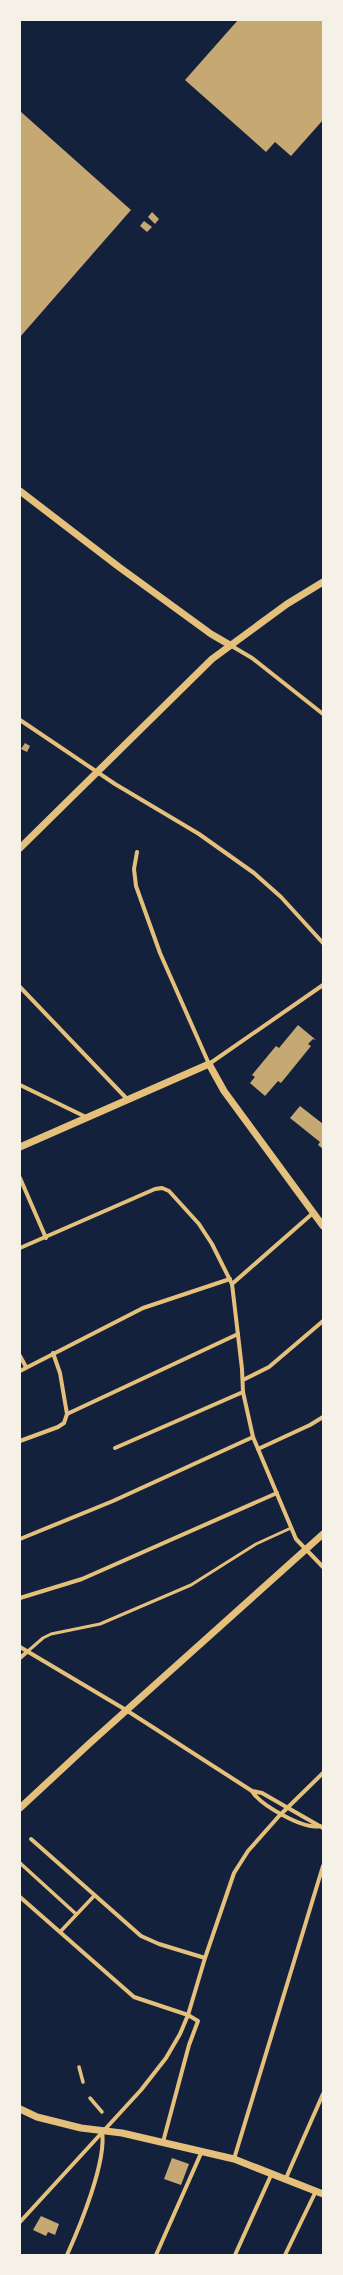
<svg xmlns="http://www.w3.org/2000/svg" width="343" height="2275" viewBox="0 0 343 2275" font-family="'Noto Sans',sans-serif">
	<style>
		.building { fill: #c6a872 }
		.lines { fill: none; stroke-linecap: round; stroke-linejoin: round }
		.service { stroke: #e5c07b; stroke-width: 3 }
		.pedestrian { stroke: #e5c07b; stroke-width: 3.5 }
		.minor { stroke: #e5c07b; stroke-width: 4 }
		.tertiary { stroke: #e5c07b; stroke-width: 7 }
	</style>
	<rect width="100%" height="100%" fill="#14213d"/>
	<g class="building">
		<path d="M238 20H323V120L291 156 275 142 266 152 185 80Z"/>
		<path d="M20 111 131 210 20 337Z"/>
		<path d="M152 212 159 219 155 224 148 217Z"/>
		<path d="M144 221 152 227 147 232 140 226Z"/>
		<path d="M25 743 30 746 27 752 21 749Z"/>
		<path d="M298 1025 316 1040 313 1039 308 1044 311 1046 281 1083 278 1081 265 1096 250 1083 255 1077 252 1075 276 1046 279 1048Z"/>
		<path d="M300 1106 323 1124V1149L318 1145 320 1142 290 1118Z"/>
		<path d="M172 2158 189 2164 181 2185 164 2179Z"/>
		<path d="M41 2216 59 2224 55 2235 48 2232 46 2236 33 2230Z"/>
	</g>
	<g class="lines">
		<path class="service" d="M28 1651 43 1638 51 1634 100 1624 191 1585 256 1544 291 1528"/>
		<g class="pedestrian">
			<path d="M20 1863 76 1914"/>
			<path d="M60 1932 94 1896"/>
			<path d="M79 2067 83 2082"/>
			<path d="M90 2098 102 2112"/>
		</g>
		<g class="minor">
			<path d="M230 645 252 658 323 714"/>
			<path d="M20 720 115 784 199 834 254 873 281 897 323 943"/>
			<path d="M137 852 134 869 136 886 160 953 209 1064 323 985"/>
			<path d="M20 987 128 1100"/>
			<path d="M20 1085 88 1118"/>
			<path d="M20 1178 46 1238"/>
			<path d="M20 1248 155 1189 162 1188 169 1191 199 1224 212 1244 232 1284 242 1369 243 1392 253 1437 296 1539 323 1567"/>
			<path d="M232 1284 313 1213"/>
			<path d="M53 1353 60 1373 67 1414"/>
			<path d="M20 1356 26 1367"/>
			<path d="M20 1371 143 1308 230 1279"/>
			<path d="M243 1380 269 1367 323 1321"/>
			<path d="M20 1441 58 1427 64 1423 67 1414 238 1334"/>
			<path d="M115 1448 243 1392"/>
			<path d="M258 1449 310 1425 323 1417"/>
			<path d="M20 1539 113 1501 253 1437"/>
			<path d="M20 1598 82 1579 277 1493"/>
			<path d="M20 1647 126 1710 252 1791C260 1805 304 1830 320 1826"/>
			<path d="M20 1658 28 1651"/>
			<path d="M252 1791 262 1793 323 1828"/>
			<path d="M31 1839 141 1936 159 1944 205 1958"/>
			<path d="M20 1897 134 1997 188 2015 198 2021 189 2045 163 2142"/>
			<path d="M234 2159 323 1866"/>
			<path d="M286 2178 323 2094"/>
			<path d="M20 2222 141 2090 166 2058 180 2034 188 2015 205 1958 234 1873 248 1851 279 1816 323 1773"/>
			<path d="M67 2255C80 2226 107 2161 102 2131"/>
			<path d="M156 2255 202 2151"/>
			<path d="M235 2255 272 2173"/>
			<path d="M285 2255 316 2191"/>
		</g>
		<g class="tertiary">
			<path d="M20 491 119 567 211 634 230 645"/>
			<path d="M20 848 212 659 287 604 323 582"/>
			<path d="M20 1147 209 1064 224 1091 323 1226"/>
			<path d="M20 1808 90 1743 323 1534"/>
			<path d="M20 2109 37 2117 81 2128 122 2133 234 2159 323 2194"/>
		</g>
	</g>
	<rect width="343" height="2275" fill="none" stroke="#f6f1e7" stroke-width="42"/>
</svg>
